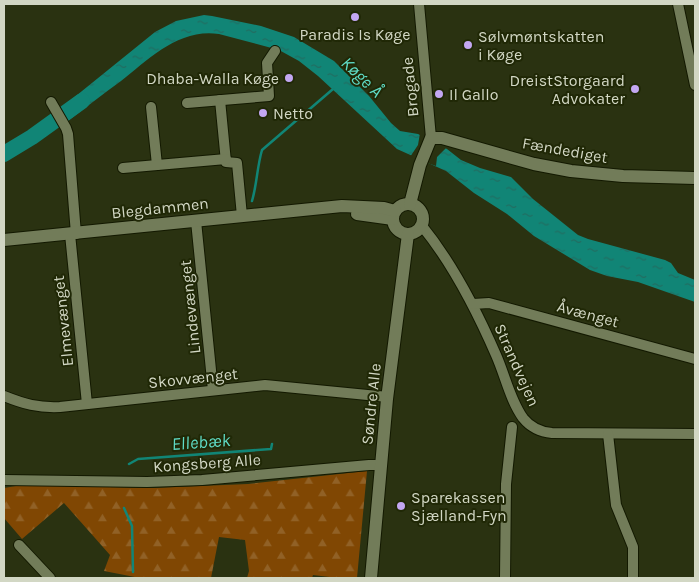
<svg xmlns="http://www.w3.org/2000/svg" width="699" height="582" viewBox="0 0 699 582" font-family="Karla,sans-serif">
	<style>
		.forest { fill: url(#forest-firs) }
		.water { fill: url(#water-ripples) }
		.pier { fill: #2a3211 }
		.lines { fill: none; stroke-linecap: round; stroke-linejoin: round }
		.stream { stroke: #118576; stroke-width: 2.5 }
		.river { stroke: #118576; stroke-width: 16 }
		.minor-casing { stroke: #131900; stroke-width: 12 }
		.tertiary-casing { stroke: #131900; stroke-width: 14 }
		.minor { stroke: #727c59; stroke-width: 10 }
		.tertiary { stroke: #727c59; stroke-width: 12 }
		.poi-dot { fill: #c3a7f2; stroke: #202806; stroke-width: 2 }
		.labels { text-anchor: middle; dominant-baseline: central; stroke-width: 4; stroke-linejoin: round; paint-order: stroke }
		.poi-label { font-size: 16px; fill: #d2d7c4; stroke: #202806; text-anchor: start }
		.street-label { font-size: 16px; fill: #d2d7c4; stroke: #202806 }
		.water-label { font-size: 18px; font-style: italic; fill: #5fdbc6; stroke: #202806 }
	</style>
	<defs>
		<pattern id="forest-firs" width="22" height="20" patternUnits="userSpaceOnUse" patternTransform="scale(1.25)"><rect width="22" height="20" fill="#804703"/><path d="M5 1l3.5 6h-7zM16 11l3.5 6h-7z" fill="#916126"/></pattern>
		<pattern id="water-ripples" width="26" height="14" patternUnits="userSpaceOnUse" patternTransform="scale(1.25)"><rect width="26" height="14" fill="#118576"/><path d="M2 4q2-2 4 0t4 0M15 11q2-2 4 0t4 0" fill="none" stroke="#216d61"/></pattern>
	</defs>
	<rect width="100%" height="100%" fill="#2a3211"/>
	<path class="forest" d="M367 471 357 578H338L313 575 312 578H247L249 571 245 540 219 537 211 578H140L104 571 110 555 64 503 22 539 4 518V488L22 485 153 488 248 484Z"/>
	<path class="water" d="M204 15 212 16 261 26 294 37 334 61 369 96 391 123 400 131 418 134 447 149 461 160 480 168 511 177 533 199 578 235 588 239 665 260 671 263 678 273 695 280V302L638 282 607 276 590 270 534 236 507 214 474 193 446 171 397 149 318 76 299 61 279 50 219 34C179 28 149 59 121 81 103 94 86 107 68 121L61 108 155 32 176 21Z"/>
	<path class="pier" d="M420 133 447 147 437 157 436 166 410 157 418 145Z"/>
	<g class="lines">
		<g class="stream">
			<path d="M252 201C257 184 257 167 262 150L333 89"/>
			<path d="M129 464 138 459 271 449 272 444"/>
			<path d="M124 508 132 526 133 572"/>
		</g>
		<path class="river" d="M4 154 32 137 82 101"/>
		<defs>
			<g id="minor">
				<path d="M419 4 431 138"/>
				<path d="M678 4 695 85"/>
				<path d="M220 100 226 162 237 163 242 216"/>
				<path d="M51 102 66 128 68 134 76 234"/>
				<path d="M187 103 269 96 267 63 275 51"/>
				<path d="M151 107 157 165"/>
				<path d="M123 168 226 159"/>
				<path d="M196 221 213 390"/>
				<path d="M422 226C453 264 476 309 496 355 505 375 510 400 523 418 531 428 540 432 552 433L695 434"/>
				<path d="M70 234 87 404"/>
				<path d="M473 304 489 303 695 359"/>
				<path d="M4 396C24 404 38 408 60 407L265 385 388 397"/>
				<path d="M608 434 616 505 633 547V578"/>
				<path d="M4 480 147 482 202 480 369 465H381"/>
				<path d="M19 545 50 578"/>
				<path d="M505 578 506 484 512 427"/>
			</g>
			<g id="tertiary">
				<circle cx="408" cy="219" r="15"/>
				<path d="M410 204 420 165 431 138H442L534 164 571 171 623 176 695 178"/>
				<path d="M357 214 393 219"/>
				<path d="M4 240 342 206 384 208 395 211"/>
				<path d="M371 578 387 399 408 234"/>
			</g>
		</defs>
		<use href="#minor" class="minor-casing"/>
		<use href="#tertiary" class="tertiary-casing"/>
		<use href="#minor" class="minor"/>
		<use href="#tertiary" class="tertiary"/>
	</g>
	<g class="poi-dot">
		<circle cx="355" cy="17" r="5"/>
		<circle cx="468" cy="45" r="5"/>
		<circle cx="289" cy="78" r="5"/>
		<circle cx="635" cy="89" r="5"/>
		<circle cx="439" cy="94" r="5"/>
		<circle cx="263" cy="113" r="5"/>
		<circle cx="401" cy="506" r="5"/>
	</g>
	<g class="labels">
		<g class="poi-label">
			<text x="355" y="34" text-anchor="middle">Paradis Is Køge</text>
			<text x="478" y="36">Sølvmøntskatten<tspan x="478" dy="18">i Køge</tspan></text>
			<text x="279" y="78" text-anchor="end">Dhaba-Walla Køge</text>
			<text x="625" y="80" text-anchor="end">DreistStorgaard<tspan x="625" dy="18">Advokater</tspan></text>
			<text x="449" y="94">Il Gallo</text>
			<text x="273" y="113">Netto</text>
			<text x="411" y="497">Sparekassen<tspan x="411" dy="18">Sjælland-Fyn</tspan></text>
		</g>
		<g class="street-label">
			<text transform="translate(410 87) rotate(-96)">Brogade</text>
			<text transform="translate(565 150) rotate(10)">Fændediget</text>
			<text transform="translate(160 208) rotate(-6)">Blegdammen</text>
			<text transform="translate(190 307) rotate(-96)">Lindevænget</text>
			<text transform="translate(588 314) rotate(15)">Åvænget</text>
			<text transform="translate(63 321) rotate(-96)">Elmevænget</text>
			<text transform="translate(517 365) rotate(66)">Strandvejen</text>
			<text transform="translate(193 378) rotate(-6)">Skovvænget</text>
			<text transform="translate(371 404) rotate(-84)">Søndre Alle</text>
			<text transform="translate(207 463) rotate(-4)">Kongsberg Alle</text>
		</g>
		<g class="water-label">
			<text transform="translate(362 77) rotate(44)">Køge Å</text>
			<text transform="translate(201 442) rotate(-4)">Ellebæk</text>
		</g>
	</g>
	<rect width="699" height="582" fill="none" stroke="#d2d7c4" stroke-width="10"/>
</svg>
